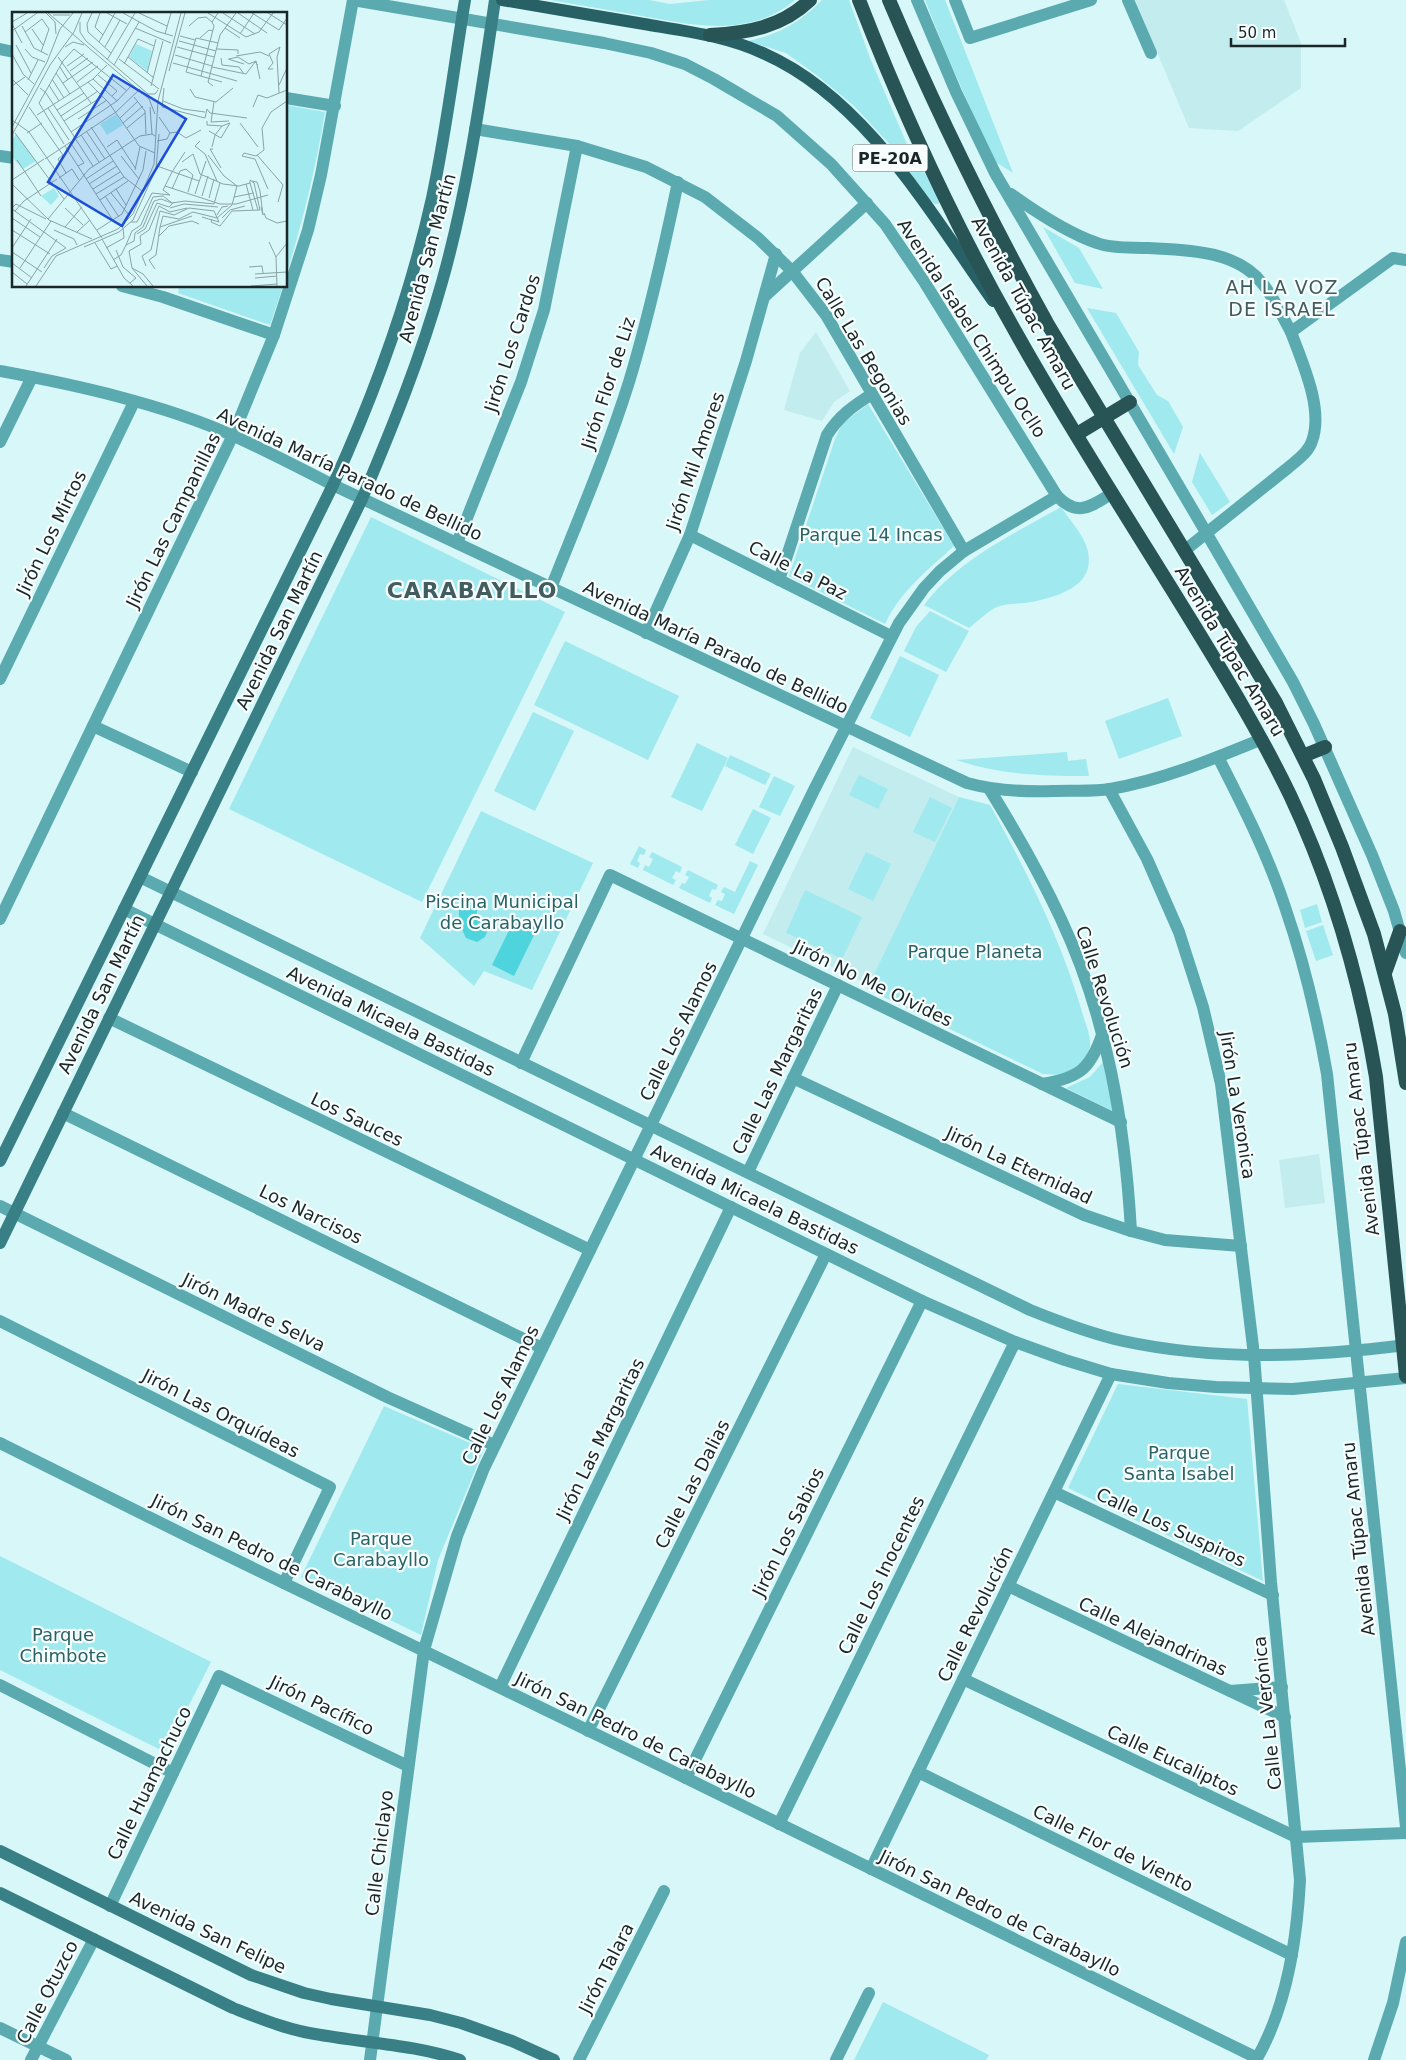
<svg xmlns="http://www.w3.org/2000/svg" width="1406" height="2060" viewBox="0 0 1406 2060" font-family="'DejaVu Sans',sans-serif">
	<style>
		.built { fill: #c3ecee }
		.green { fill: #a0e9ee }
		.forest { fill: #4dd4dc }
		.lines { fill: none; stroke-linecap: round; stroke-linejoin: round }
		.minor { stroke: #5aaab0; stroke-width: 12 }
		.tertiary { stroke: #5aaab0; stroke-width: 12 }
		.secondary { stroke: #388085; stroke-width: 12 }
		.primary { stroke: #286165; stroke-width: 12 }
		.trunk { stroke: #285456; stroke-width: 14 }
		.labels { text-anchor: middle; dominant-baseline: central; stroke-width: 4.5; stroke-linejoin: round; paint-order: stroke }
		.shield { fill: #f8fefe; stroke: #5d6768; stroke-width: 1 }
		.shield-label { font-size: 16px; font-weight: bold; fill: #1a2627 }
		.street-label { font-size: 18px; fill: #1a2627; stroke: #f8fefe }
		.park-label { font-size: 18px; fill: #2a6265; stroke: #f8fefe }
		.neighbourhood-label { font-size: 19px; letter-spacing: 1px; fill: #415d5f; stroke: #f8fefe }
		.district-label { font-size: 22px; font-weight: bold; letter-spacing: 1px; fill: #415d5f; stroke: #f8fefe }
		.inset-road { fill: none; stroke: #8ba3a5; stroke-width: 1 }
		.view { fill: #1d4ed8; fill-opacity: 0.15; stroke: #1d4ed8; stroke-width: 2.5 }
		.inset-edge { fill: none; stroke: #1a2627; stroke-width: 2.5 }
	</style>
	<rect width="100%" height="100%" fill="#d7f7f9"/>
	<g class="built">
		<path d="M1135 0H1284L1301 43V88L1238 131 1189 128Z"/>
		<path d="M816 332 850 391 834 402 822 421 784 410 800 353Z"/>
		<path d="M853 747 959 797 869 985 763 934Z"/>
		<path d="M1319 1154 1325 1203 1285 1208 1279 1160Z"/>
	</g>
	<g class="green">
		<path d="M550 0H649L670 4 709 0H795C749 39 691 25 637 15 608 10 579 5 550 0Z"/>
		<path d="M822 0H849L870 58 912 156 940 195 941 201 938 204H935L927 198 894 149 854 106 819 77 786 53 748 41C780 34 799 23 822 0Z"/>
		<path d="M925 0H945L1013 173 994 161 946 53Z"/>
		<path d="M286 105 325 112C316 167 303 221 286 275Z"/>
		<path d="M1043 227 1079 248 1103 289 1075 283Z"/>
		<path d="M179 286H283L270 325 178 293Z"/>
		<path d="M1087 308 1116 313 1139 352 1138 365 1157 395 1168 401 1183 427 1174 454Z"/>
		<path d="M868 404 954 546C927 571 901 590 885 624L789 576 835 439 842 424Z"/>
		<path d="M1200 453 1230 502 1212 515 1192 482Z"/>
		<path d="M1061 507C1069 519 1081 532 1086 545 1100 584 1061 596 1032 602 1021 604 1007 603 997 607 988 611 978 621 969 628L924 605C959 559 1012 535 1061 507Z"/>
		<path d="M371 517 565 612 422 902 229 809Z"/>
		<path d="M930 611 969 631 946 672 904 651 916 627Z"/>
		<path d="M565 641 679 696 648 760 534 705Z"/>
		<path d="M900 656 939 675 910 737 870 718Z"/>
		<path d="M1168 698 1182 736 1119 759 1105 721Z"/>
		<path d="M533 712 574 731 535 811 494 791Z"/>
		<path d="M697 743 728 758 702 811 671 797Z"/>
		<path d="M1067 752 1068 761 1086 759 1089 776C1042 776 1001 775 956 760Z"/>
		<path d="M730 755 771 774 765 785 725 766Z"/>
		<path d="M859 775 888 789 878 809 849 795Z"/>
		<path d="M774 776 795 786 780 816 759 807Z"/>
		<path d="M930 797 952 808 935 842 913 832Z"/>
		<path d="M959 797 990 805C1027 872 1062 941 1083 1015 1085 1023 1091 1036 1090 1045 1089 1059 1073 1072 1059 1075 1054 1075 1048 1074 1043 1074L867 989Z"/>
		<path d="M753 809 771 818 753 854 735 845Z"/>
		<path d="M481 811 593 863 532 990 484 971 474 986 420 938Z"/>
		<path d="M639 846 646 850 644 855 640 854 637 861 640 863 638 868 630 864Z"/>
		<path d="M652 852 682 867 680 873 676 871 672 878 676 880 673 885 643 870 645 865 649 867 653 859 649 857Z"/>
		<path d="M866 852 891 864 873 901 848 889Z"/>
		<path d="M750 861 758 865 734 914 715 905 718 900 722 901 725 894 721 892 724 887 735 892Z"/>
		<path d="M688 870 718 885 716 890 712 889 709 896 712 898 710 903 679 888 682 883 685 884 689 877 685 875Z"/>
		<path d="M805 890 862 917 842 959 786 933Z"/>
		<path d="M1317 904 1322 922 1305 928 1300 910Z"/>
		<path d="M1323 925 1333 955 1316 961 1306 931Z"/>
		<path d="M1103 1062 1115 1112 1066 1088 1090 1077Z"/>
		<path d="M1118 1384 1247 1399 1263 1581 1068 1488Z"/>
		<path d="M384 1406 484 1449 438 1560 421 1635 301 1577Z"/>
		<path d="M0 1556 211 1662 165 1752 0 1670Z"/>
		<path d="M883 2002 989 2055 986 2060H854Z"/>
	</g>
	<g class="forest">
		<path d="M467 896 474 897 477 899V915C486 921 490 927 485 937L477 942 466 938 459 923V906Z"/>
		<path d="M516 916 538 927 514 976 492 965Z"/>
	</g>
	<g class="lines">
		<g class="minor">
			<path d="M353 0 604 43 651 53 685 64 714 79 777 116 831 164 885 224 925 283 1057 496C1078 518 1091 506 1113 493"/>
			<path d="M917 0 956 92 995 173 1207 534 1293 682 1314 724 1372 855 1394 911 1406 953"/>
			<path d="M955 0 970 38 1091 0"/>
			<path d="M1128 0 1151 53"/>
			<path d="M0 49 14 52"/>
			<path d="M286 98 335 106"/>
			<path d="M475 129 577 146 646 167 705 197 758 238 792 271 826 315 964 551"/>
			<path d="M0 156 14 158"/>
			<path d="M1011 194C1036 212 1068 233 1097 243 1113 249 1132 247 1149 248 1187 250 1236 250 1262 283 1274 297 1282 316 1291 332"/>
			<path d="M0 260 14 262"/>
			<path d="M122 286 163 297 274 335"/>
			<path d="M765 296 867 203"/>
			<path d="M0 371C76 385 163 404 234 436 267 451 300 468 333 485L967 783C996 791 1024 792 1053 791 1072 790 1092 792 1110 789 1163 780 1213 759 1262 739"/>
			<path d="M0 442 32 377"/>
			<path d="M690 535 891 636"/>
			<path d="M457 543 521 382 544 310 577 146"/>
			<path d="M1184 551 1289 467C1297 460 1309 452 1312 441 1324 409 1302 362 1291 332L1393 258 1406 260"/>
			<path d="M779 580 827 435C839 416 853 406 872 394"/>
			<path d="M551 588C578 520 607 452 629 382 649 316 664 249 678 182"/>
			<path d="M646 633 690 535 746 361 776 254"/>
			<path d="M0 679 134 402"/>
			<path d="M93 726 192 772"/>
			<path d="M1218 757C1243 806 1268 855 1285 907 1304 962 1317 1017 1327 1074L1406 1827"/>
			<path d="M1109 789 1147 859 1179 932 1203 1007 1221 1084 1254 1355 1271 1582 1300 1880C1297 1940 1287 2007 1256 2060"/>
			<path d="M990 790C1016 832 1040 874 1061 919 1107 1017 1125 1124 1131 1231"/>
			<path d="M0 919 233 435 274 335 308 230 321 175 353 0"/>
			<path d="M109 1018 590 1250"/>
			<path d="M521 1063 610 875 1121 1122"/>
			<path d="M793 1078 1084 1215 1131 1231 1165 1240 1241 1246"/>
			<path d="M1042 1084C1078 1078 1090 1070 1102 1035"/>
			<path d="M63 1113 542 1348"/>
			<path d="M748 1172 838 985"/>
			<path d="M0 1206 387 1397 494 1445"/>
			<path d="M0 1321 330 1487 284 1583"/>
			<path d="M0 1443 191 1538 686 1778 1257 2058"/>
			<path d="M1054 1492 1273 1595"/>
			<path d="M1008 1586 1285 1717"/>
			<path d="M963 1679 1296 1837 1406 1833"/>
			<path d="M0 1685 173 1773"/>
			<path d="M500 1687 731 1207"/>
			<path d="M1230 1691 1282 1687"/>
			<path d="M588 1731 826 1254"/>
			<path d="M918 1772 1292 1955"/>
			<path d="M686 1778 922 1301"/>
			<path d="M779 1824 1015 1342"/>
			<path d="M871 1869 1111 1374"/>
			<path d="M110 1906 219 1676 408 1766"/>
			<path d="M0 2028 66 2060"/>
			<path d="M31 2060 94 1939"/>
			<path d="M370 2060 424 1650 457 1536 484 1468 814 790 899 623 924 588 940 571 964 551 1057 496"/>
			<path d="M579 2060 664 1891"/>
			<path d="M836 2060 869 1993"/>
			<path d="M1374 2060 1393 2003 1406 1942"/>
		</g>
		<g class="tertiary">
			<path d="M140 877 1030 1310C1060 1322 1091 1334 1123 1341 1216 1361 1312 1357 1406 1345"/>
			<path d="M124 909 922 1301 1015 1342 1065 1360 1111 1374 1168 1383 1216 1387 1293 1389 1406 1378"/>
		</g>
		<g class="secondary">
			<path d="M0 1161 333 485C375 393 410 297 432 198 446 133 454 66 465 0"/>
			<path d="M0 1243 362 499C392 428 421 357 442 282 468 190 481 95 495 0"/>
			<path d="M0 1851 251 1975 304 1993 331 1999 430 2015 461 2023 512 2041 554 2060"/>
			<path d="M0 1893 233 2008C261 2019 290 2031 321 2035 367 2043 415 2045 460 2060"/>
		</g>
		<path class="primary" d="M502 0C549 8 597 16 644 24 685 31 727 36 765 54 866 99 931 214 993 301"/>
		<g class="trunk">
			<path d="M859 0C904 116 957 230 1019 338 1073 434 1134 527 1192 622 1227 679 1261 735 1290 795 1332 884 1360 981 1376 1077L1406 1376"/>
			<path d="M889 0C936 111 989 218 1047 323L1275 701 1314 779 1342 847 1374 934 1395 1014 1406 1083"/>
			<path d="M710 35C748 33 782 27 810 0"/>
			<path d="M1077 434 1130 402"/>
			<path d="M1303 756 1325 747"/>
			<path d="M1385 973 1400 931"/>
		</g>
	</g>
	<g class="labels">
		<rect class="shield" x="852.5" y="144.5" width="75" height="27" rx="4"/>
		<g class="shield-label">
			<text x="890" y="158">PE-20A</text>
		</g>
		<g class="street-label">
			<text transform="translate(427 258) rotate(-75)">Avenida San Martín</text>
			<text transform="translate(1024 303) rotate(61)">Avenida Túpac Amaru</text>
			<text transform="translate(972 328) rotate(57)">Avenida Isabel Chimpu Ocllo</text>
			<text transform="translate(512 343) rotate(-72)">Jirón Los Cardos</text>
			<text transform="translate(864 351) rotate(59)">Calle Las Begonias</text>
			<text transform="translate(608 383) rotate(-72)">Jirón Flor de Liz</text>
			<text transform="translate(695 461) rotate(-71)">Jirón Mil Amores</text>
			<text transform="translate(350 474) rotate(25)">Avenida María Parado de Bellido</text>
			<text transform="translate(173 520) rotate(-64)">Jirón Las Campanillas</text>
			<text transform="translate(51 533) rotate(-64)">Jirón Los Mirtos</text>
			<text transform="translate(798 570) rotate(27)">Calle La Paz</text>
			<text transform="translate(279 630) rotate(-64)">Avenida San Martín</text>
			<text transform="translate(716 647) rotate(25)">Avenida María Parado de Bellido</text>
			<text transform="translate(1230 651) rotate(59)">Avenida Túpac Amaru</text>
			<text transform="translate(873 983) rotate(26)">Jirón No Me Olvides</text>
			<text transform="translate(101 994) rotate(-64)">Avenida San Martín</text>
			<text transform="translate(1105 997) rotate(72)">Calle Revolución</text>
			<text transform="translate(391 1021) rotate(26)">Avenida Micaela Bastidas</text>
			<text transform="translate(678 1031) rotate(-64)">Calle Los Alamos</text>
			<text transform="translate(777 1071) rotate(-64)">Calle Las Margaritas</text>
			<text transform="translate(1238 1105) rotate(81)">Jirón La Veronica</text>
			<text transform="translate(357 1119) rotate(26)">Los Sauces</text>
			<text transform="translate(1361 1139) rotate(-97)">Avenida Túpac Amaru</text>
			<text transform="translate(1019 1165) rotate(25)">Jirón La Eternidad</text>
			<text transform="translate(755 1199) rotate(26)">Avenida Micaela Bastidas</text>
			<text transform="translate(311 1214) rotate(26)">Los Narcisos</text>
			<text transform="translate(254 1312) rotate(26)">Jirón Madre Selva</text>
			<text transform="translate(500 1395) rotate(-64)">Calle Los Alamos</text>
			<text transform="translate(221 1413) rotate(27)">Jirón Las Orquídeas</text>
			<text transform="translate(600 1439) rotate(-64)">Jirón Las Margaritas</text>
			<text transform="translate(692 1484) rotate(-63)">Calle Las Dalias</text>
			<text transform="translate(1171 1527) rotate(25)">Calle Los Suspiros</text>
			<text transform="translate(788 1532) rotate(-64)">Jirón Los Sabios</text>
			<text transform="translate(1358 1539) rotate(-96)">Avenida Túpac Amaru</text>
			<text transform="translate(272 1557) rotate(26)">Jirón San Pedro de Carabayllo</text>
			<text transform="translate(881 1575) rotate(-64)">Calle Los Inocentes</text>
			<text transform="translate(975 1614) rotate(-64)">Calle Revolución</text>
			<text transform="translate(1153 1636) rotate(25)">Calle Alejandrinas</text>
			<text transform="translate(322 1705) rotate(26)">Jirón Pacífico</text>
			<text transform="translate(1267 1713) rotate(-96)">Calle La Verónica</text>
			<text transform="translate(636 1735) rotate(26)">Jirón San Pedro de Carabayllo</text>
			<text transform="translate(1173 1760) rotate(25)">Calle Eucaliptos</text>
			<text transform="translate(149 1783) rotate(-64)">Calle Huamachuco</text>
			<text transform="translate(1113 1848) rotate(26)">Calle Flor de Viento</text>
			<text transform="translate(379 1853) rotate(-83)">Calle Chiclayo</text>
			<text transform="translate(1000 1913) rotate(26)">Jirón San Pedro de Carabayllo</text>
			<text transform="translate(208 1932) rotate(25)">Avenida San Felipe</text>
			<text transform="translate(606 1968) rotate(-63)">Jirón Talara</text>
			<text transform="translate(47 1992) rotate(-63)">Calle Otuzco</text>
		</g>
		<g class="park-label">
			<text x="871" y="534">Parque 14 Incas</text>
			<text x="502" y="901">Piscina Municipal<tspan x="502" dy="21">de Carabayllo</tspan></text>
			<text x="975" y="951">Parque Planeta</text>
			<text x="1179" y="1452">Parque<tspan x="1179" dy="21">Santa Isabel</tspan></text>
			<text x="381" y="1538">Parque<tspan x="381" dy="21">Carabayllo</tspan></text>
			<text x="63" y="1634">Parque<tspan x="63" dy="21">Chimbote</tspan></text>
		</g>
		<g class="neighbourhood-label">
			<text x="1282" y="287">AH LA VOZ<tspan x="1282" dy="22">DE ISRAEL</tspan></text>
		</g>
		<g class="district-label">
			<text x="472" y="590">CARABAYLLO</text>
		</g>
	</g>
	<g transform="translate(12 12)">
		<rect width="275" height="275" fill="#d7f7f9"/>
		<path d="M124 32 140 39 135 59 117 45ZM104 102 111 113 95 123 88 112ZM4 122 24 149 11 157 0 145V129ZM42 176 47 184 39 193 29 184Z" fill="#a0e9ee"/>
		<path class="inset-road" d="M34 1 43 10 44 22M36 1 137 87 143 102M80 1 75 12 76 20 99 41M88 1 83 15 91 23M95 1 115 12M111 1 144 19 161 24M127 1 155 14M196 1 234 25 247 20 261 1M211 1 243 22M226 1 255 21M240 1 267 18 275 6M256 1 275 13M41 3H58M0 10 15 1M68 10V20L74 29 136 82H143L146 78M0 12 10 31M10 14 22 36 36 43M177 14 186 6 194 5 200 10M123 16 159 31M213 16 228 26M20 17 31 33M0 19 25 1M13 20 30 7M153 22 159 1M228 22 242 1M168 24 183 28M188 26 197 18 201 19M126 27 142 34M167 29 204 39M87 30 103 1M206 31 184 26 174 60 210 70M4 33 19 61M53 35 61 30 72 33M93 35 108 8M165 35 202 45M13 37 20 45 33 50M62 37 115 79M205 37 226 38V42M29 40 37 17 30 7M0 42 11 62 22 72M163 43 200 54M224 44 248 40 257 44M46 45 79 91M116 45 142 66M209 46 210 53 227 55 232 62M107 47 147 77M216 47 232 52M217 47 226 45 237 52 244 49 248 67M95 48 123 1M161 51 225 69M112 52 126 27M102 53 127 10M55 54 72 42M48 55 56 68M200 55 234 62 243 50 246 53M261 57H256L261 51 257 42 268 35 265 45 267 81M58 59 76 46M157 59 173 1M44 61 58 82M135 61 144 27M86 63 105 79 100 84M189 64 202 14 200 10 206 1M0 67 16 83M40 67 52 86M81 67 105 89M16 68 26 48M65 70 86 54M76 70 97 91 127 134 143 141M51 71 81 50M37 73 47 89M267 73 275 56M0 74 13 65M139 74 151 29M201 74 196 70 208 23 224 1M28 76 34 81 81 154M152 76 150 95 193 106 195 97 198 101 235 106M178 77 183 85 204 90 221 76M122 85 133 99 134 122M151 89 171 97 193 100M202 90 199 110 217 109M17 95 51 143 46 147 54 161M138 95 140 122 143 124M241 95 246 83 255 86 275 78M36 96 57 128M45 98 72 81M25 103 81 67 95 53M49 104 86 79M147 105 158 121M108 106 126 89M66 107 95 88M0 108 17 120 90 226M52 109 91 84M195 109V113L210 114M111 111 131 94M228 111 246 135M0 115 35 50 48 17 61 1M79 115 112 165 130 179M115 116 133 101M197 119 209 126 218 111M59 120 105 89 119 74M75 120 93 147M3 121 52 187M15 121 30 111M0 123 38 53 62 20 70 1M69 123 87 150M145 129 155 127 158 121 165 120 174 126 189 118M188 129 183 134 193 142 205 169M58 130 72 151 66 154M52 132 27 91 51 49 62 37M53 134 102 210M95 135 105 128 124 157M200 135 203 123 210 114 218 111M201 137H198L209 156M232 141 244 144 252 138 250 116 259 100 275 89M232 141 230 144 243 147 256 177M245 143 271 173 266 190M109 144 127 167M33 147 104 100 128 77M5 148 29 184M170 150 181 142 188 162 211 172 227 174 238 171V168L242 171 248 198 220 199 208 214 199 210 200 207M145 154 187 169M123 158 128 135M160 160 173 140M47 166 60 157 67 168M74 167 101 149M0 168 32 147M240 169 245 170 248 179 251 203 249 195M238 171 246 198M0 172 37 208 80 227M77 172 105 154M234 172 241 198M153 174 208 192H224L256 183M81 177 108 160M104 177 114 193M160 177 168 159 174 157 181 163 176 180M99 181 117 203M84 182 112 165M183 182 194 149M93 184 107 205M190 184 196 164M222 185 242 181M197 186 202 167M88 188 116 169M160 191 173 189 202 192 208 171M0 196 4 192 34 207M53 196 71 213M158 196 172 192 206 195M0 197 54 236M3 199 12 189 45 167M252 201 254 206 265 211 275 209M205 203 210 195 216 194M0 206 28 225M210 206 218 198 233 194M36 207 77 157 128 124 140 122M119 210H125L140 181 158 183 151 178 160 160M53 215 70 195M148 215 151 204 167 207 181 200 205 206 220 193 225 174 212 164 196 143M0 218 38 242M42 218 62 227 65 233M85 218 110 202 131 158 134 139M65 220 78 208M125 222 133 217 145 191 157 195 162 190M147 224 157 214 180 209 187 212M90 227 112 266 121 274M257 230 264 245 265 274M83 231 99 257 105 254M114 233 120 219 129 213 141 185 151 184 160 191M72 235 107 220 121 208 144 157 147 122M0 236 19 207M94 236 112 226 111 216M104 238 111 255 124 266 118 271M0 240 30 260M264 245 275 231M101 248 109 243 114 233 122 229 123 221 131 215 142 189 149 187 160 191M0 251 20 266M134 254 130 244 139 238 148 199 162 203 177 196 202 199 207 210 190 205M237 255 250 254 251 261M8 256 39 209M32 256 40 244 54 236M120 256 131 262 141 274M143 257 137 248 144 243 148 215 180 204M0 260 15 272M243 262 275 260M243 266 265 264M14 274 45 227M24 274 44 244 106 217 121 202 142 152 146 89 169 1M135 274 120 256 117 239 129 232 128 224 137 218 147 194 158 200 175 196M239 274 265 272"/>
		<path class="view" d="M101 63 174 107 110 214 36 170Z"/>
		<rect width="275" height="275" class="inset-edge"/>
	</g>
	<path d="M1231 38v8h114v-8" fill="none" stroke="#1a2627" stroke-width="2.5"/>
	<text x="1238" y="38" font-size="15" fill="#1a2627" stroke="#f8fefe" stroke-width="4" paint-order="stroke">50 m</text>
</svg>
